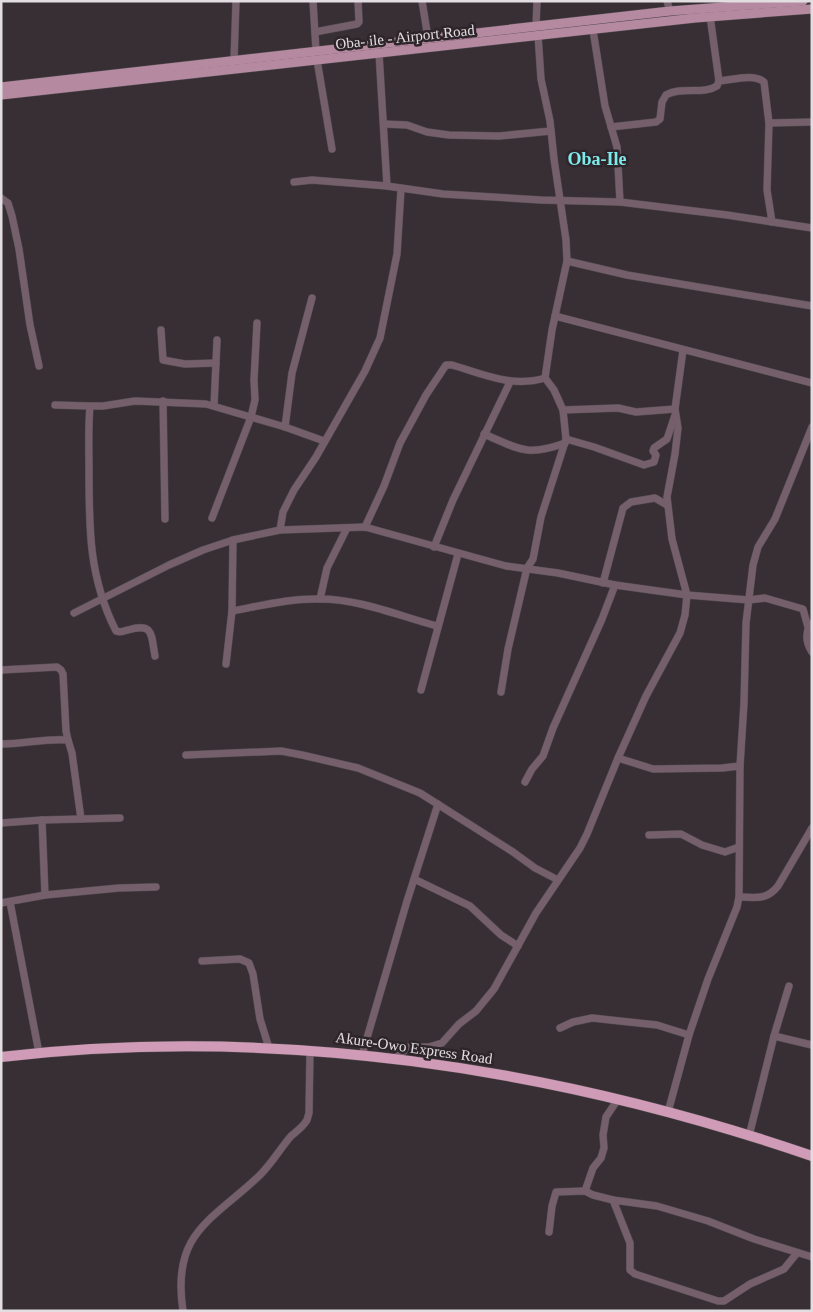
<svg xmlns="http://www.w3.org/2000/svg" width="813" height="1312" viewBox="0 0 813 1312" font-family="'Times New Roman',serif">
	<style>
		.lines { fill: none; stroke-linecap: round; stroke-linejoin: round }
		.minor-casing { stroke: #524b4f; stroke-width: 8 }
		.major-casing { stroke: #524b4f; stroke-width: 10 }
		.highway-casing { stroke: #524b4f; stroke-width: 11 }
		.minor { stroke: #745f6a; stroke-width: 7 }
		.major { stroke: #b58aa1; stroke-width: 9 }
		.highway { stroke: #cf9bb7; stroke-width: 10 }
		.labels { text-anchor: middle; dominant-baseline: central; stroke-width: 5; stroke-linejoin: round; paint-order: stroke }
		.street-label { font-size: 15px; fill: #e2dde0; stroke: #2d2529 }
		.quarter-label { font-size: 18px; font-weight: bold; fill: #7eeaea; stroke: #2d2529 }
	</style>
	<rect width="100%" height="100%" fill="#372f33"/>
	<g class="lines">
		<defs>
			<g id="minor">
				<path d="M313 1 316 51"/>
				<path d="M422 1 428 38"/>
				<path d="M667 1 670 11"/>
				<path d="M536 26 537 1"/>
				<path d="M593 30 605 106 617 147 620 202"/>
				<path d="M315 32 357 24 359 22 358 1"/>
				<path d="M379 53 387 186"/>
				<path d="M234 60 236 1"/>
				<path d="M317 60 332 149"/>
				<path d="M719 81C732 80 754 73 764 82L769 123 767 190 772 222"/>
				<path d="M769 123 812 122"/>
				<path d="M384 124 407 125 427 132 449 135 499 136 551 131"/>
				<path d="M611 127 656 122 660 119 662 102 666 95C681 86 703 95 717 86L719 81 710 16"/>
				<path d="M294 182 312 180 387 186 443 194 541 200 620 202 727 215 812 228"/>
				<path d="M1 198 8 203 12 216 19 249 30 325 39 366"/>
				<path d="M567 261 627 275 812 306"/>
				<path d="M555 316 812 383"/>
				<path d="M161 330 163 360 185 364 216 363"/>
				<path d="M163 401 165 519"/>
				<path d="M55 405 90 406"/>
				<path d="M214 406 217 340"/>
				<path d="M563 410 618 408 636 412 675 409"/>
				<path d="M285 427 292 373 312 298"/>
				<path d="M484 434C519 449 527 457 565 443"/>
				<path d="M566 439 594 447 644 465 654 462 656 455 653 451 654 448 667 439 675 415"/>
				<path d="M212 518 251 417 255 400 254 380 257 323"/>
				<path d="M365 527 384 486 400 443 426 395 446 365H452C483 374 512 388 545 378L552 330 567 261 566 240 554 159 550 121 541 79 538 35"/>
				<path d="M280 530 283 512 294 490 316 457 365 371 380 338 397 254 401 189"/>
				<path d="M434 547 453 500 510 382"/>
				<path d="M603 583 623 508 631 502 655 498 667 505"/>
				<path d="M320 599 327 568 347 528"/>
				<path d="M232 611C260 606 291 598 320 599 360 599 399 616 437 626"/>
				<path d="M74 613 169 565 203 550 233 540 280 530 365 527 506 566 558 573 615 585 687 595 749 600 765 598 803 609 808 627"/>
				<path d="M810 624C805 634 806 643 812 652"/>
				<path d="M155 656C151 635 154 622 128 630 123 631 121 633 116 631 89 578 89 529 89 471 89 450 88 428 90 406H103L135 401 206 404 285 427 324 441"/>
				<path d="M226 664 232 611 233 540"/>
				<path d="M1 670 57 667 61 670 63 674 66 731 68 740"/>
				<path d="M421 690 458 554"/>
				<path d="M501 692 508 649 527 568 533 559 541 517 566 439 563 410 554 390 545 378"/>
				<path d="M1 744C24 744 46 738 68 740L72 753 81 819"/>
				<path d="M186 755 281 751 302 755 358 768 420 793 513 852 535 868 558 880"/>
				<path d="M618 758 653 769 722 768 740 766"/>
				<path d="M525 782 532 769 543 756 553 728 602 619 615 585"/>
				<path d="M42 820 45 895"/>
				<path d="M1 823 42 820 120 818"/>
				<path d="M649 835 681 834 702 845 725 852 739 847"/>
				<path d="M414 879 470 906 501 935 518 946"/>
				<path d="M739 897C756 897 766 901 778 886L812 828"/>
				<path d="M10 902 39 1053"/>
				<path d="M1 903 45 895 119 888 156 887"/>
				<path d="M202 961 240 959 249 963 253 974 260 1019 269 1048"/>
				<path d="M560 1028 573 1022 592 1018 657 1025 689 1035"/>
				<path d="M774 1036 812 1045"/>
				<path d="M362 1055 407 901 438 804"/>
				<path d="M394 1059 409 1047H429L442 1043 459 1024 476 1011 494 989 536 913 580 848 587 834 618 758 646 696 680 633 685 615 687 595 672 539 667 497 675 454 678 428 675 409 683 350"/>
				<path d="M668 1112 689 1035 708 979 737 907 739 897 740 766 744 703 746 623 753 565 758 547 775 519 812 427"/>
				<path d="M749 1136 774 1036 789 986"/>
				<path d="M585 1191 593 1168 601 1158 604 1148 603 1135 606 1117 618 1099"/>
				<path d="M613 1200 630 1243V1270L635 1274 718 1301H724L750 1284 784 1269 797 1253"/>
				<path d="M549 1232 552 1206 556 1192 585 1191 593 1195 613 1200 657 1206 708 1221 754 1239 812 1257"/>
				<path d="M183 1311C171 1232 212 1221 260 1175 272 1163 280 1149 291 1136 297 1131 303 1127 307 1120L309 1113 310 1050"/>
			</g>
			<g id="major">
				<path d="M1 87 670 11 803 1"/>
				<path d="M1 95 695 18 812 9"/>
			</g>
			<path id="highway" d="M1 1057C274 1025 553 1067 812 1156"/>
		</defs>
		<use href="#minor" class="minor-casing"/>
		<use href="#major" class="major-casing"/>
		<use href="#highway" class="highway-casing"/>
		<use href="#minor" class="minor"/>
		<use href="#major" class="major"/>
		<use href="#highway" class="highway"/>
	</g>
	<g class="labels">
		<g class="street-label">
			<text transform="translate(405 37) rotate(-6)">Oba- ile - Airport Road</text>
			<text transform="translate(414 1048) rotate(8)">Akure-Owo Express Road</text>
		</g>
		<g class="quarter-label">
			<text x="597" y="159">Oba-Ile</text>
		</g>
	</g>
	<rect width="813" height="1312" fill="none" stroke="#e2dde0" stroke-width="5"/>
</svg>
